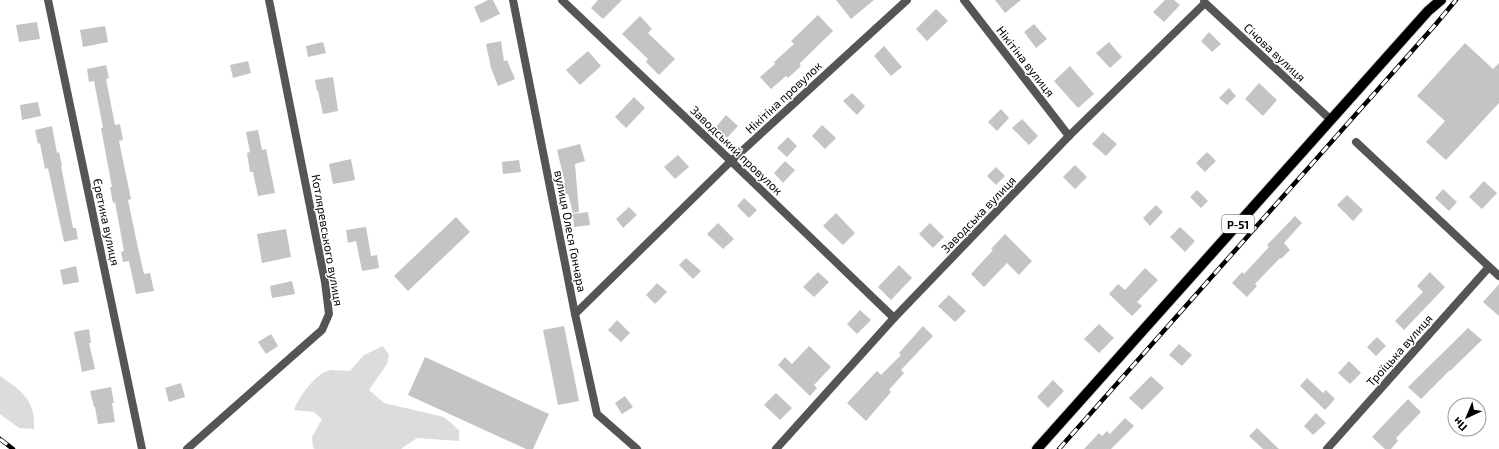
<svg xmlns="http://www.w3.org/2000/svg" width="1499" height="449" viewBox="0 0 1499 449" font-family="'Exo 2',sans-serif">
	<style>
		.green { fill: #dcdcdc }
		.building { fill: #c4c4c4 }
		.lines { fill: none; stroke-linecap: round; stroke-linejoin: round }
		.primary-casing { stroke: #dbdbdb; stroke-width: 12 }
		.minor { stroke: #555; stroke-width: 8 }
		.primary { stroke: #000; stroke-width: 10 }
		.rail-casing { stroke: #000; stroke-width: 4.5 }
		.rail { stroke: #fff; stroke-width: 3; stroke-dasharray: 9; stroke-linecap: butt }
		.labels { text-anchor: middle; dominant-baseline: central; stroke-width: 3; stroke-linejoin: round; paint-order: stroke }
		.shield { fill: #fff; stroke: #4c4c4c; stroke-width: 1 }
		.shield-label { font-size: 11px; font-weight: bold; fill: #000 }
		.street-label { font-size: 12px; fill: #000; stroke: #fff }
	</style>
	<rect width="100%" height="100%" fill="#fff"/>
	<g class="green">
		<path d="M383 346 389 355 387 364 369 390 384 403 444 417 459 430V441L417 438 401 449H315L313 448 312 437 322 419 314 412 294 410C299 397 316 372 331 370 337 370 344 371 350 371L364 355Z"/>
		<path d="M0 376C21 390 36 401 34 429L19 428 0 414Z"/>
	</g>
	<g class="building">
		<path d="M488 0H493L500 14 481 23 474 7Z"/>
		<path d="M598 0H622L603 19 591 8Z"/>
		<path d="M836 0H874L851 19Z"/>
		<path d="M995 0H1021L1005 13Z"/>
		<path d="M1165 0H1174L1180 5 1164 22 1153 12Z"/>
		<path d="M936 9 948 21 927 41 916 29Z"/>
		<path d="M818 15 833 31 799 64 801 66 788 78 786 76 771 89 760 77 775 64 774 62 794 44 791 41Z"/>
		<path d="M640 16 652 29 648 33 675 59 659 75 646 62 648 59 622 34Z"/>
		<path d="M37 22 40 39 19 42 16 25Z"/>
		<path d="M1034 24 1047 39 1036 48 1024 32Z"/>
		<path d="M105 26 108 42 83 47 80 30Z"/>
		<path d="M1209 32 1221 44 1212 52 1201 41Z"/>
		<path d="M501 41 504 61 507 60 515 79 498 86 491 68 486 44Z"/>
		<path d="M323 42 326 53 308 57 306 46Z"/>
		<path d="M1109 42 1122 57 1110 68 1096 53Z"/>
		<path d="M1465 43 1493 69 1499 63V103L1446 160 1426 142 1445 121 1417 96Z"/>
		<path d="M884 46 902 67 891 76 874 56Z"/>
		<path d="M588 51 601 66 580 85 566 70Z"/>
		<path d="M248 61 251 73 233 78 230 65Z"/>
		<path d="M106 65 109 78 106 79 115 125 120 124 123 140 119 141 131 199 128 200 138 248 144 274 150 273 154 291 136 294 129 261 123 262 121 252 124 251 115 202 113 203 110 187H112L101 128H103L94 81 89 82 87 69Z"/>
		<path d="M1070 66 1094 94 1078 108 1054 81Z"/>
		<path d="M333 77 338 111 323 114 318 91H317L315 80Z"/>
		<path d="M1259 83 1277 100 1263 116 1245 99Z"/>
		<path d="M1229 88 1236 96 1227 105 1219 98Z"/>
		<path d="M852 93 865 106 857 115 843 101Z"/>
		<path d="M634 97 645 108 626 128 615 117Z"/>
		<path d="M38 102 41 116 22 120 20 105Z"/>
		<path d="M1001 109 1009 118 997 131 988 122Z"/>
		<path d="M726 115 738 126 727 138 716 127Z"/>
		<path d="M1022 119 1038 136 1029 145 1012 128Z"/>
		<path d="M822 125 836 138 825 149 812 136Z"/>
		<path d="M52 126 57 153 59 152 62 166H61L73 228H76L78 239 64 242 48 168 45 169 40 143 38 144 35 130Z"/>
		<path d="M258 130 262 150 266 149 275 193 258 196 253 172H250L247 153 250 152 246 132Z"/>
		<path d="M1103 132 1117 144 1106 156 1092 144Z"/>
		<path d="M788 137 797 146 787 157 777 148Z"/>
		<path d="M580 144 585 161 575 164 579 212 573 213 568 194H563L562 184 565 183 557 150Z"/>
		<path d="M1207 152 1216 161 1205 172 1196 163Z"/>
		<path d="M678 155 689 167 675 179 664 167Z"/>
		<path d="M351 159 355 180 333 184 329 164Z"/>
		<path d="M519 160 521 172 503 174 502 162Z"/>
		<path d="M785 161 795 170 783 183 774 173Z"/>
		<path d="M1075 165 1087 177 1075 189 1063 177Z"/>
		<path d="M996 167 1005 176 996 185 987 176Z"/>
		<path d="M1484 181 1497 193 1482 209 1469 197Z"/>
		<path d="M1443 189 1457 202 1449 211 1435 198Z"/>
		<path d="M1197 190 1208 201 1201 208 1190 197Z"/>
		<path d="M1347 195 1363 210 1353 221 1337 205Z"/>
		<path d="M744 198 757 210 749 218 737 206Z"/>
		<path d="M1156 205 1163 212 1150 226 1143 218Z"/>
		<path d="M629 207 637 215 623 228 616 219Z"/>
		<path d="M588 212 590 225 574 227 573 214Z"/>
		<path d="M836 213 855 233 843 245 823 226Z"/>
		<path d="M1295 216 1302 223 1284 243 1290 250 1281 259 1280 258 1255 284 1257 286 1247 297 1232 283 1242 272 1244 274 1269 247 1267 245Z"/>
		<path d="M456 217 470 232 408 291 394 276Z"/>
		<path d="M718 223 734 239 723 249 707 234Z"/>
		<path d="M930 223 944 237 933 248 919 234Z"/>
		<path d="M366 227 371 256 377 255 379 268 362 271 356 241 348 243 346 230Z"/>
		<path d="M1180 227 1195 241 1185 252 1170 237Z"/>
		<path d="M286 229 291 257 262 263 257 234Z"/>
		<path d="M1005 234 1032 261 1019 275 1007 263 984 287 971 274 993 250 991 249Z"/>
		<path d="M686 258 701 271 693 279 679 265Z"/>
		<path d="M899 265 912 278 891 300 878 287Z"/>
		<path d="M76 266 79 282 63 285 60 270Z"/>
		<path d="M1145 268 1158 280 1137 302 1142 306 1132 316 1109 294 1118 284 1125 290Z"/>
		<path d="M818 272 829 282 814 297 803 287Z"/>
		<path d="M1430 272 1445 287 1404 330 1395 321 1423 292 1417 286Z"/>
		<path d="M292 281 295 294 272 298 270 286Z"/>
		<path d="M657 283 667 292 655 304 646 295Z"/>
		<path d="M1499 284V316L1483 302Z"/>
		<path d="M949 295 966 311 955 322 938 306Z"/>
		<path d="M860 310 871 320 857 334 847 324Z"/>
		<path d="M617 320 630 333 621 342 608 330Z"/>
		<path d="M1099 324 1114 338 1099 353 1084 339Z"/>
		<path d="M564 326 579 401 558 405 543 330Z"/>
		<path d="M923 326 933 336 901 370 904 373 889 390 891 392 866 421 847 403 877 371 881 375 901 355 899 353Z"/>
		<path d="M1468 328 1482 340 1450 371V370L1421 399 1408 387Z"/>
		<path d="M89 329 91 343H89L95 369 82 372 74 332Z"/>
		<path d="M271 334 278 346 266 354 258 342Z"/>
		<path d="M1377 337 1386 346 1376 356 1367 347Z"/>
		<path d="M1179 344 1192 355 1182 366 1169 355Z"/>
		<path d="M809 346 831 367 814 385 817 388 810 396 778 365 785 357 792 364Z"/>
		<path d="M425 357 549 414 533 449H526L408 395Z"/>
		<path d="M1349 361 1361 373 1350 384 1338 373Z"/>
		<path d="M1151 376 1164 388 1142 410 1129 398Z"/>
		<path d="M1307 378 1323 393 1326 390 1335 399 1325 410 1300 386Z"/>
		<path d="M1053 380 1064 391 1048 408 1037 397Z"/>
		<path d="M181 383 185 397 169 402 165 388Z"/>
		<path d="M111 387 114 403H112L115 422 98 424 95 407H94L90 391Z"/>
		<path d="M776 393 792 408 780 420 764 405Z"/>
		<path d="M625 396 633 407 622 414 615 403Z"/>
		<path d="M1408 399 1421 412 1396 438 1398 441 1391 449H1385L1372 437Z"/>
		<path d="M1316 413 1326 423 1313 435 1304 426Z"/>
		<path d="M1125 418 1134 426 1111 449H1084L1099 433 1102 436 1107 431 1110 434Z"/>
		<path d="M1257 428 1279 449H1263L1249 436Z"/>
	</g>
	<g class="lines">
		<defs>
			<path id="primary" d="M1037 449 1428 11 1441 0"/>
		</defs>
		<use href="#primary" class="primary-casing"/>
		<g class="minor">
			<path d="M48 0 142 449"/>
			<path d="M513 0 575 314 597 414 637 449"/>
			<path d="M562 0 731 161 894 318"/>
			<path d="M964 0 1069 136"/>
			<path d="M1204 0 1205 3 1331 120"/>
			<path d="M1356 142 1499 276"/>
			<path d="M575 314 731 161 907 0"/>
			<path d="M187 449 322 330 329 314 325 282 269 0"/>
			<path d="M776 449 894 318 1069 136 1205 3"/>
			<path d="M1327 449 1489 267"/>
		</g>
		<use href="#primary" class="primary"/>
		<defs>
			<g id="rail">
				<path d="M0 439 13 449"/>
				<path d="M1059 449 1436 24 1456 0"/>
			</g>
		</defs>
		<use href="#rail" class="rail-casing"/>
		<use href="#rail" class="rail"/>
	</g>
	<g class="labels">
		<rect class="shield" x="1222" y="215" width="32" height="18" rx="3"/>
		<g class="shield-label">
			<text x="1238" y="224">Р-51</text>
		</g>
		<g class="street-label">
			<text transform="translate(1275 52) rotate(43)">Січова вулиця</text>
			<text transform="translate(1026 61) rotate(52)">Нікітіна вулиця</text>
			<text transform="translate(783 97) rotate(-43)">Нікітіна провулок</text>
			<text transform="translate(737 150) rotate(44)">Заводський провулок</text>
			<text transform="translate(978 214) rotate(-46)">Заводська вулиця</text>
			<text transform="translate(107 222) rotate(78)">Єретика вулиця</text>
			<text transform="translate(571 231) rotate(79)">вулиця Олеся Гончара</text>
			<text transform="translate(328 240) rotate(80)">Котляревського вулиця</text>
			<text transform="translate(1399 350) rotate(-48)">Троїцька вулиця</text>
		</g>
	</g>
	<g transform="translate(1467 417) rotate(224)"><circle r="19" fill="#ffffff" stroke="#999999"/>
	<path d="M0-3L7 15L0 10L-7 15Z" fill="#000000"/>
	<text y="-6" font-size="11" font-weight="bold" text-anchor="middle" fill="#000000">Пн</text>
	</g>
</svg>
